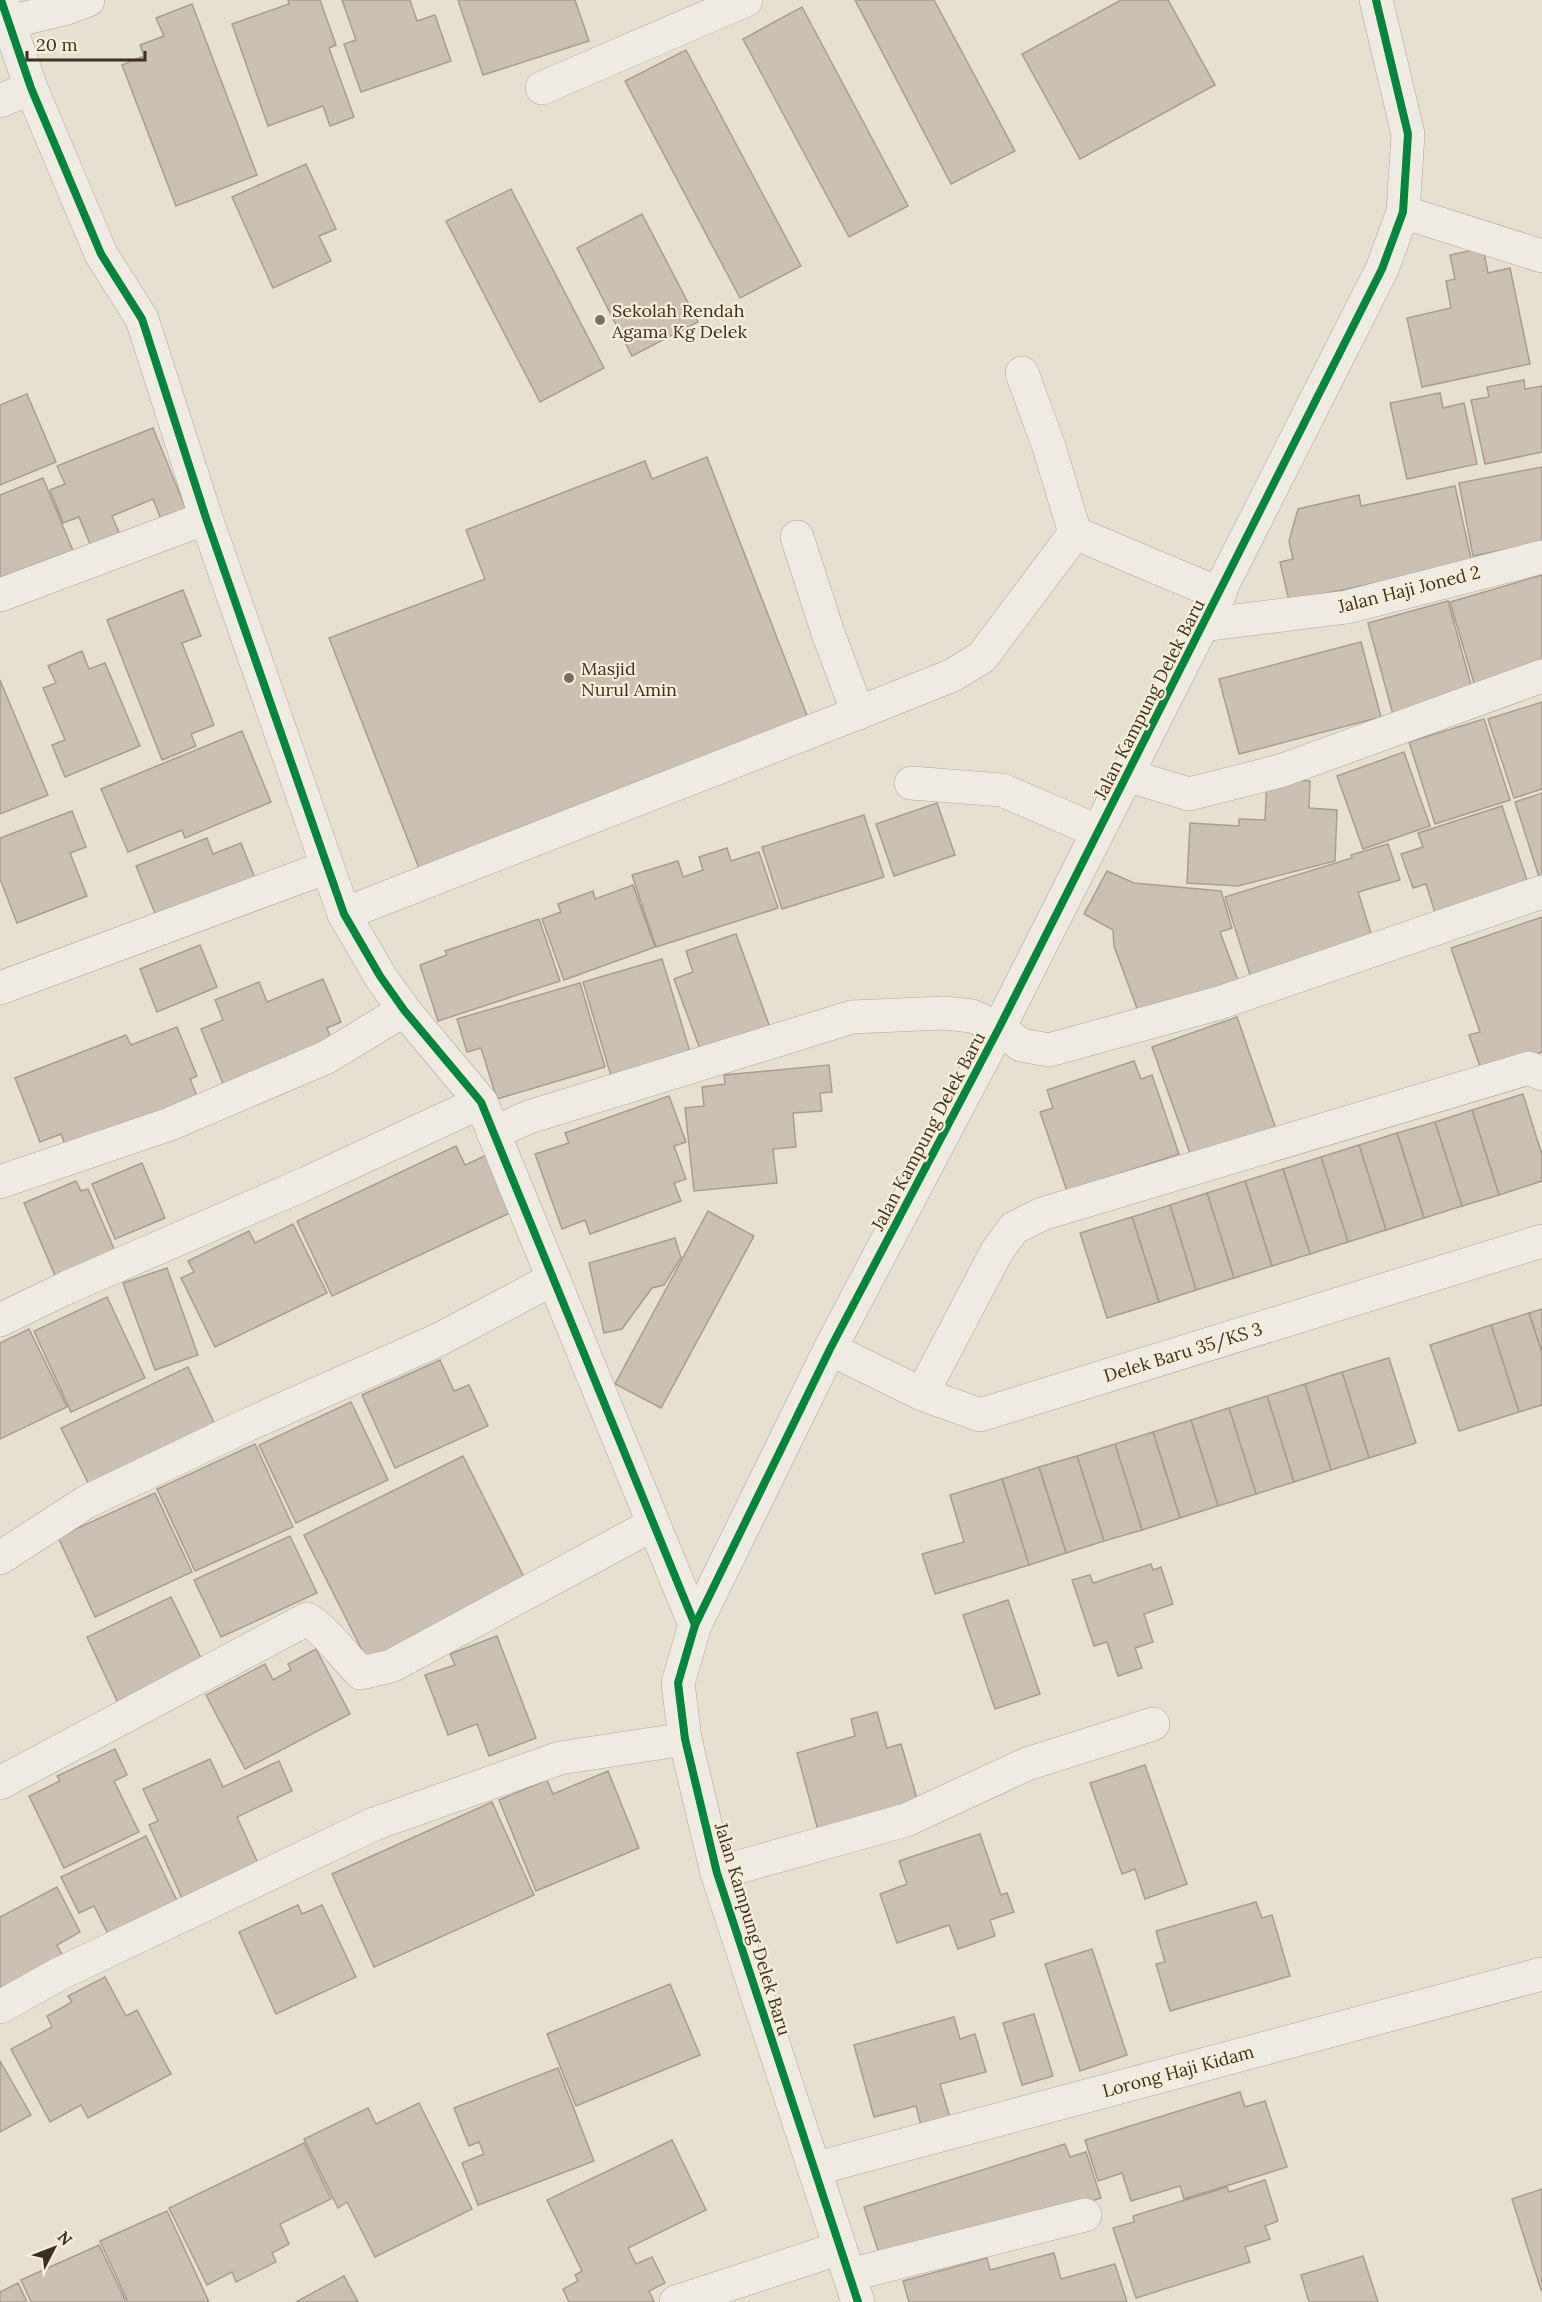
<svg xmlns="http://www.w3.org/2000/svg" width="1542" height="2302" viewBox="0 0 1542 2302" font-family="Lora,serif">
	<style>
		.building { fill: #cbbfb2; stroke: #a89c90; stroke-width: 1.5 }
		.lines { fill: none; stroke-linecap: round; stroke-linejoin: round }
		.minor-casing { stroke: #ada599; stroke-width: 34 }
		.minor { stroke: #efebe3; stroke-width: 33 }
		.cycleway-casing { stroke: #f7eed8; stroke-width: 11 }
		.cycleway { stroke: #00873e; stroke-width: 8 }
		.poi-dot { fill: #786c5e; stroke: #f7eed8; stroke-width: 2 }
		.labels { text-anchor: middle; dominant-baseline: central; stroke-width: 4.5; stroke-linejoin: round; paint-order: stroke }
		.poi-label { font-size: 18px; fill: #3d2e20; stroke: #f7eed8; text-anchor: start }
		.street-label { font-size: 18px; fill: #3d2e20; stroke: #f7eed8 }
	</style>
	<rect width="100%" height="100%" fill="#e7e0d1"/>
	<g class="building">
		<path d="M288 0H320L336 45 329 48 354 117 330 126 323 106 268 126 232 24 289 4Z"/>
		<path d="M342 0H410L417 21 435 15 451 61 361 92 344 44 356 40Z"/>
		<path d="M458 0H575L589 41 483 75Z"/>
		<path d="M855 0H934L1015 151 951 184Z"/>
		<path d="M1121 0H1168L1215 85 1080 159 1022 54Z"/>
		<path d="M192 4 257 175 176 206 122 65 144 56 140 45 164 36 156 18Z"/>
		<path d="M802 7 908 206 849 237 743 39Z"/>
		<path d="M686 50 801 266 740 298 625 81Z"/>
		<path d="M306 164 336 229 319 236 331 261 273 288 232 197Z"/>
		<path d="M511 189 604 368 540 402 446 221Z"/>
		<path d="M642 214 698 322 632 356 577 248Z"/>
		<path d="M1483 248 1488 273 1510 268 1530 364 1422 387 1407 318 1451 308 1446 281 1455 279 1450 255Z"/>
		<path d="M1524 380 1525 389 1542 386V452L1485 464 1471 400 1489 397 1487 387Z"/>
		<path d="M1440 393 1443 408 1464 403 1477 464 1407 479 1390 403Z"/>
		<path d="M27 394 56 462 0 485V405Z"/>
		<path d="M153 428 186 509 161 519 153 499 112 516 121 537 92 549 79 517 63 523 50 490 65 484 57 466Z"/>
		<path d="M707 457 808 718 419 868 329 638 485 579 466 530 645 461 652 479Z"/>
		<path d="M1542 467V542L1473 556 1459 483Z"/>
		<path d="M43 478 74 553 0 583V495Z"/>
		<path d="M1455 486 1472 563 1289 601 1280 562 1293 559 1289 541 1298 509 1359 495 1361 506Z"/>
		<path d="M1542 575V671L1476 690 1450 602Z"/>
		<path d="M183 590 201 636 182 643 214 725 191 734 196 746 162 760 107 620Z"/>
		<path d="M1448 601 1474 696 1394 718 1368 623Z"/>
		<path d="M1361 642 1381 717 1239 754 1219 679Z"/>
		<path d="M82 651 89 669 105 663 140 746 65 777 52 745 65 740 43 688 56 683 48 666Z"/>
		<path d="M0 680 48 795 0 814Z"/>
		<path d="M1542 702V789L1514 798 1488 719Z"/>
		<path d="M1484 719 1510 800 1435 824 1409 742Z"/>
		<path d="M242 731 271 802 185 838 182 830 128 852 101 789Z"/>
		<path d="M1404 752 1430 826 1363 849 1337 776Z"/>
		<path d="M1267 778 1310 781 1309 808 1337 810 1335 861 1238 886 1187 883 1190 823 1239 826V819L1265 820Z"/>
		<path d="M1542 793V886L1515 802Z"/>
		<path d="M937 803 955 855 894 876 876 824Z"/>
		<path d="M1502 806 1530 889 1437 919 1426 884 1413 888 1401 854 1423 847 1418 833Z"/>
		<path d="M72 811 86 847 70 853 87 896 17 923 0 879V838Z"/>
		<path d="M864 815 884 877 782 909 762 847Z"/>
		<path d="M207 838 213 854 241 843 257 883 159 923 136 866Z"/>
		<path d="M1388 844 1400 880 1358 892 1373 940 1251 978 1225 897 1352 858 1351 855Z"/>
		<path d="M727 848 731 861 759 852 778 908 656 947 632 875 678 861 683 877 703 870 699 857Z"/>
		<path d="M1107 871 1134 883 1221 891 1232 928 1220 932 1239 983 1141 1019 1114 946 1113 930 1084 914Z"/>
		<path d="M633 885 655 947 564 980 542 919 561 912 558 904 593 891 595 899Z"/>
		<path d="M1542 917V1052L1482 1072 1469 1035 1480 1032 1451 948Z"/>
		<path d="M539 919 560 981 438 1021 420 965 447 955 445 951Z"/>
		<path d="M736 934 772 1033 703 1057 674 979 693 972 686 951Z"/>
		<path d="M200 945 217 987 157 1012 140 969Z"/>
		<path d="M662 959 694 1065 615 1089 583 982Z"/>
		<path d="M323 979 341 1022 327 1028 332 1041 224 1086 201 1029 223 1020 215 1000 259 982 267 1002Z"/>
		<path d="M580 983 605 1067 497 1099 481 1048 467 1052 457 1019Z"/>
		<path d="M1237 1017 1277 1132 1193 1162 1152 1047Z"/>
		<path d="M177 1027 197 1076 190 1079 199 1101 68 1152 61 1134 40 1142 15 1078 126 1035 131 1045Z"/>
		<path d="M1134 1061 1141 1079 1152 1075 1179 1154 1067 1191 1040 1112 1053 1108 1047 1090Z"/>
		<path d="M829 1065 832 1092 820 1093 822 1111 793 1113 796 1147 773 1149 777 1183 694 1191 685 1108 704 1106 702 1087 725 1084 724 1075Z"/>
		<path d="M1523 1094 1542 1155V1181L1499 1195 1472 1110Z"/>
		<path d="M669 1096 686 1142 674 1146 686 1179 674 1183 681 1201 590 1234 585 1220 562 1229 535 1154 569 1143 565 1133Z"/>
		<path d="M1472 1110 1499 1195 1462 1206 1435 1122Z"/>
		<path d="M1435 1122 1462 1206 1424 1218 1397 1133Z"/>
		<path d="M1397 1133 1424 1218 1386 1230 1359 1145Z"/>
		<path d="M1359 1145 1386 1230 1348 1242 1321 1157Z"/>
		<path d="M456 1146 465 1165 487 1155 514 1211 332 1296 297 1221Z"/>
		<path d="M1321 1157 1348 1242 1310 1254 1283 1169Z"/>
		<path d="M142 1163 165 1218 115 1239 92 1184Z"/>
		<path d="M1283 1169 1310 1254 1272 1266 1245 1181Z"/>
		<path d="M76 1181 81 1191 88 1189 119 1260 59 1285 24 1203Z"/>
		<path d="M1245 1181 1272 1266 1234 1278 1207 1193Z"/>
		<path d="M1207 1193 1234 1278 1196 1290 1170 1205Z"/>
		<path d="M1170 1205 1196 1290 1159 1302 1132 1217Z"/>
		<path d="M708 1211 754 1236 661 1408 615 1384Z"/>
		<path d="M1132 1217 1159 1302 1107 1318 1080 1233Z"/>
		<path d="M293 1224 327 1293 215 1347 181 1278 194 1272 188 1261 249 1231 255 1243Z"/>
		<path d="M675 1238 681 1258 664 1285 652 1288 622 1329 604 1333 589 1263Z"/>
		<path d="M167 1268 198 1355 155 1370 123 1283Z"/>
		<path d="M107 1297 145 1378 71 1412 34 1331Z"/>
		<path d="M1542 1309V1353L1529 1313Z"/>
		<path d="M1529 1313 1542 1353V1405L1519 1412 1491 1325Z"/>
		<path d="M1491 1325 1519 1412 1459 1431 1430 1345Z"/>
		<path d="M29 1329 67 1407 0 1439V1343Z"/>
		<path d="M1389 1358 1416 1443 1369 1458 1342 1372Z"/>
		<path d="M440 1360 454 1391 469 1385 488 1426 395 1468 362 1395Z"/>
		<path d="M188 1367 219 1433 93 1493 61 1428Z"/>
		<path d="M1342 1372 1369 1458 1331 1470 1305 1384Z"/>
		<path d="M1305 1384 1331 1470 1294 1482 1267 1396Z"/>
		<path d="M1267 1396 1294 1482 1256 1494 1229 1408Z"/>
		<path d="M351 1402 388 1480 296 1523 259 1445Z"/>
		<path d="M1229 1408 1256 1494 1218 1506 1191 1420Z"/>
		<path d="M1191 1420 1218 1506 1180 1518 1153 1432Z"/>
		<path d="M1153 1432 1180 1518 1142 1530 1115 1444Z"/>
		<path d="M255 1444 293 1527 195 1571 157 1489Z"/>
		<path d="M1115 1444 1142 1530 1104 1541 1077 1456Z"/>
		<path d="M463 1456 531 1591 372 1670 304 1535Z"/>
		<path d="M1077 1456 1104 1541 1066 1553 1039 1467Z"/>
		<path d="M1039 1467 1066 1553 1029 1565 1002 1479Z"/>
		<path d="M1002 1479 1029 1565 935 1594 922 1554 964 1542 950 1495Z"/>
		<path d="M155 1493 192 1572 95 1617 58 1537Z"/>
		<path d="M290 1536 317 1593 221 1637 194 1580Z"/>
		<path d="M1151 1564 1153 1570 1161 1567 1173 1604 1144 1614 1153 1642 1135 1648 1142 1668 1118 1676 1107 1642 1094 1646 1072 1580 1090 1575 1093 1583Z"/>
		<path d="M171 1597 204 1664 119 1705 87 1637Z"/>
		<path d="M1008 1600 1040 1694 995 1709 963 1615Z"/>
		<path d="M497 1636 536 1738 489 1756 477 1724 448 1735 425 1675 455 1665 450 1654Z"/>
		<path d="M316 1649 350 1714 245 1769 206 1695 265 1664 273 1680 291 1670 288 1664Z"/>
		<path d="M877 1712 887 1748 901 1744 918 1802 818 1830 797 1753 855 1736 851 1719Z"/>
		<path d="M115 1749 127 1775 114 1781 139 1832 64 1868 29 1796 60 1781 57 1776Z"/>
		<path d="M210 1759 223 1787 279 1761 292 1791 237 1817 262 1872 186 1907 149 1825 158 1821 143 1789Z"/>
		<path d="M1145 1765 1187 1884 1145 1899 1135 1869 1122 1874 1090 1783Z"/>
		<path d="M608 1771 639 1848 536 1891 499 1800 547 1780 553 1794Z"/>
		<path d="M492 1802 534 1895 374 1967 332 1874Z"/>
		<path d="M980 1834 1001 1895 1007 1893 1014 1912 990 1920 995 1936 958 1949 949 1925 897 1943 880 1894 907 1884 899 1861Z"/>
		<path d="M146 1836 181 1909 112 1942 94 1906 79 1913 61 1877Z"/>
		<path d="M57 1887 80 1932 57 1945 67 1964 0 1999V1917Z"/>
		<path d="M1256 1902 1262 1918 1272 1915 1290 1976 1170 2011 1156 1964 1165 1962 1156 1931Z"/>
		<path d="M298 1905 302 1914 322 1905 356 1977 276 2014 239 1932Z"/>
		<path d="M1092 1949 1127 2055 1080 2071 1045 1964Z"/>
		<path d="M105 1977 126 2016 137 2010 171 2074 88 2118 81 2105 50 2122 11 2049 52 2027 47 2016 72 2002 68 1996Z"/>
		<path d="M670 1984 700 2055 576 2106 547 2034Z"/>
		<path d="M1034 2014 1053 2076 1022 2085 1003 2023Z"/>
		<path d="M954 2017 960 2039 975 2034 986 2072 940 2084 951 2121 922 2129 916 2106 874 2117 854 2045Z"/>
		<path d="M0 2061 31 2115 0 2132Z"/>
		<path d="M558 2068 594 2161 478 2205 462 2163 484 2154 479 2142 469 2146 454 2108Z"/>
		<path d="M1240 2092 1245 2107 1265 2101 1287 2167 1184 2199 1180 2186 1131 2201 1122 2173 1098 2181 1085 2140Z"/>
		<path d="M419 2103 472 2209 375 2257 347 2202 338 2208 304 2139 368 2108 376 2124Z"/>
		<path d="M672 2140 706 2210 628 2248 636 2264 652 2257 665 2283 649 2291 654 2302H569L563 2289 578 2281 575 2275 582 2271 547 2200Z"/>
		<path d="M304 2143 331 2199 280 2224 289 2244 272 2253 276 2262 236 2282 232 2272 207 2285 169 2208Z"/>
		<path d="M1065 2144 1070 2157 1086 2152 1101 2198 883 2266 864 2207Z"/>
		<path d="M1265 2180 1278 2221 1265 2226 1270 2239 1245 2247 1250 2262 1136 2298 1113 2228 1134 2222 1133 2216 1227 2187 1229 2192Z"/>
		<path d="M1542 2189V2289L1541 2290 1512 2199Z"/>
		<path d="M167 2211 209 2302H128L100 2241Z"/>
		<path d="M99 2245 126 2302H31L21 2280Z"/>
		<path d="M1054 2253 1061 2279 1115 2264 1127 2302H909L903 2281 987 2258 990 2270Z"/>
		<path d="M1363 2256 1378 2302H1309L1301 2275Z"/>
		<path d="M344 2276 358 2302H296Z"/>
		<path d="M18 2283 27 2302H0V2292Z"/>
	</g>
	<g class="lines">
		<defs>
			<g id="minor">
				<path d="M1 0 31 88 101 254 142 319 206 518 344 914 380 976 404 1010 481 1102 695 1625"/>
				<path d="M9 22 64 9 88 0"/>
				<path d="M542 88 746 0"/>
				<path d="M0 101 31 88"/>
				<path d="M1403 212 1542 256"/>
				<path d="M1022 373 1049 447 1075 533"/>
				<path d="M1075 533 1220 594"/>
				<path d="M797 537 828 633 858 713 953 675 982 657 1075 533"/>
				<path d="M0 595 206 518"/>
				<path d="M1203 625 1347 607 1542 557"/>
				<path d="M1126 775 1189 794 1280 771 1542 676"/>
				<path d="M911 783 1002 790 1097 831"/>
				<path d="M344 914 858 713"/>
				<path d="M0 988 327 867"/>
				<path d="M493 1133 529 1117 852 1017 944 1013 972 1016 999 1028 1021 1045 1049 1050 1219 1003 1542 892"/>
				<path d="M0 1182 170 1124 327 1057 404 1010"/>
				<path d="M0 1320 68 1287 307 1183 481 1102"/>
				<path d="M830 1349 922 1394 980 1415 1542 1241"/>
				<path d="M922 1394 997 1251 1014 1228 1042 1214 1529 1068 1542 1074"/>
				<path d="M0 1558 86 1502 247 1425 438 1340 553 1279"/>
				<path d="M0 1783 307 1619C329 1633 343 1656 361 1673L391 1666 652 1525"/>
				<path d="M717 1873 906 1820 1027 1764 1153 1724"/>
				<path d="M0 2007 59 1974 374 1824 560 1758 685 1739"/>
				<path d="M814 2169 1542 1974"/>
				<path d="M849 2275 1085 2215"/>
				<path d="M676 2302 840 2248"/>
				<path d="M858 2302 717 1873 685 1739 678 1683 695 1625 830 1349 999 1028 1382 269 1403 212 1408 134 1376 0"/>
			</g>
		</defs>
		<use href="#minor" class="minor-casing"/>
		<use href="#minor" class="minor"/>
		<defs>
			<g id="cycleway">
				<path d="M1 0 31 88 101 254 142 319 206 518 344 914 380 976 404 1010 481 1102 695 1625"/>
				<path d="M858 2302 717 1873 685 1739 678 1683 695 1625 830 1349 999 1028 1382 269 1403 212 1408 134 1376 0"/>
			</g>
		</defs>
		<use href="#cycleway" class="cycleway-casing"/>
		<use href="#cycleway" class="cycleway"/>
	</g>
	<g class="poi-dot">
		<circle cx="600" cy="320" r="6"/>
		<circle cx="569" cy="678" r="6"/>
	</g>
	<g class="labels">
		<g class="poi-label">
			<text x="612" y="310">Sekolah Rendah<tspan x="612" dy="21">Agama Kg Delek</tspan></text>
			<text x="581" y="668">Masjid<tspan x="581" dy="21">Nurul Amin</tspan></text>
		</g>
		<g class="street-label">
			<text transform="translate(1409 589) rotate(-14)">Jalan Haji Joned 2</text>
			<text transform="translate(1149 699) rotate(-63)">Jalan Kampung Delek Baru</text>
			<text transform="translate(928 1131) rotate(-62)">Jalan Kampung Delek Baru</text>
			<text transform="translate(1183 1352) rotate(-17)">Delek Baru 35/KS 3</text>
			<text transform="translate(753 1929) rotate(73)">Jalan Kampung Delek Baru</text>
			<text transform="translate(1178 2071) rotate(-15)">Lorong Haji Kidam</text>
		</g>
	</g>
	<g transform="translate(54 2248) rotate(48)" stroke="#f7eed8" stroke-width="4.5" paint-order="stroke">
	<path d="M0-4.5L10 22L0 15L-10 22Z" fill="#3d2e20"/>
	<text y="-9" font-size="16" font-weight="bold" text-anchor="middle" fill="#3d2e20">N</text>
	</g>
	<path d="M27 51v9h118v-9" fill="none" stroke="#3d2e20" stroke-width="3"/>
	<text x="36" y="51" font-size="18" fill="#3d2e20" stroke="#f7eed8" stroke-width="4.5" paint-order="stroke">20 m</text>
</svg>
